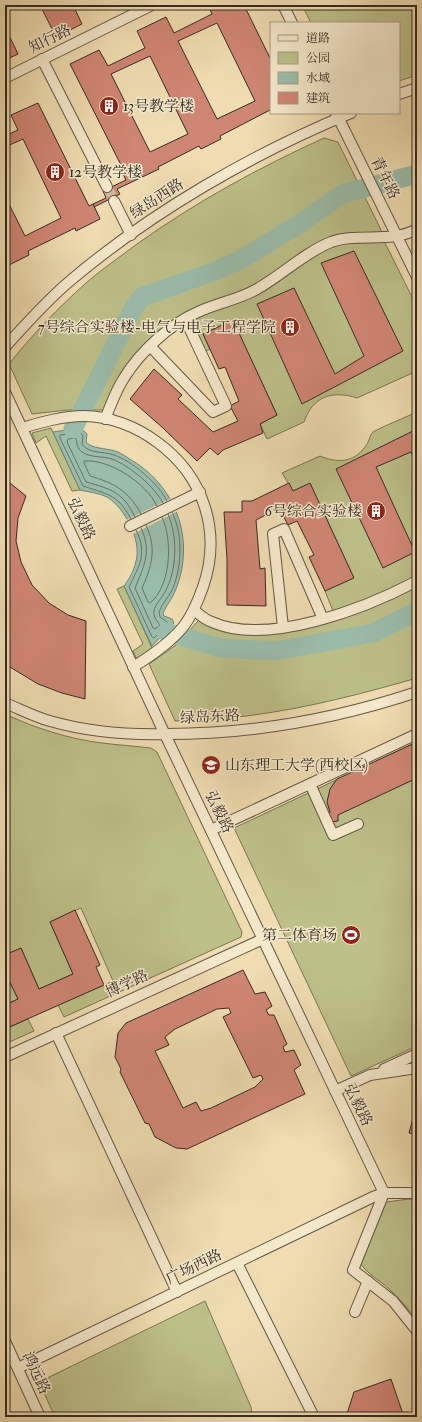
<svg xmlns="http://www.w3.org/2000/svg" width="422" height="1422" viewBox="0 0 422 1422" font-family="'IM FELL Double Pica','Noto Serif SC',serif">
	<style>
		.green { fill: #bdc089; stroke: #787656 }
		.water { fill: #9abcaa; stroke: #718274 }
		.pier { fill: #efddb1 }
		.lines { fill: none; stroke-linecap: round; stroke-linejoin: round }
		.shore { stroke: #677466; stroke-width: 1 }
		.river { stroke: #9abcaa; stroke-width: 19 }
		.building { fill: #d08674; stroke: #342b23; fill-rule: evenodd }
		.street-tunnel { stroke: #cab995; stroke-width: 10; stroke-dasharray: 10 5; stroke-linecap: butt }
		.street-casing { stroke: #635846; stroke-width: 12 }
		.street { stroke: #f5e9cc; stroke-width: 10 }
		.labels { text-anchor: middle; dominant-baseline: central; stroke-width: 3; stroke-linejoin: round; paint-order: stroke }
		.street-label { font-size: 15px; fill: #342b23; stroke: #f5e9cc }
		.poi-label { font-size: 15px; fill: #342b23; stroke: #f5e9cc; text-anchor: start }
	</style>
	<rect width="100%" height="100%" fill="#efddb1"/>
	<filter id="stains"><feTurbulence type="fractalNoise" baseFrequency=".005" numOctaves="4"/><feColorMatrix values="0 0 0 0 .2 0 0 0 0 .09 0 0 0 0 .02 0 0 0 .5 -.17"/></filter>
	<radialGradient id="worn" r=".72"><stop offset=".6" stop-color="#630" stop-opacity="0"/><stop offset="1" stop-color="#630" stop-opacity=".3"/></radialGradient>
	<g class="green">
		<path d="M302 5H417V75L399 81V23H311Z"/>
		<path d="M324 138 338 142 383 234 356 233 325 240 271 275 243 292 217 299 190 311 164 327 107 410H68L32 414 9 364C32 335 58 308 86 283 102 269 120 257 137 244 196 202 258 168 324 138Z"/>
		<path d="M384 241 417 307V371L357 398C332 390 313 396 304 422L267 439 260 424 277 415 233 321 203 334 210 349 206 351 191 319 318 252 342 242Z"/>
		<path d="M417 412V578L360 604 333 611 325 591 353 577 310 484 293 491 282 473 320 456C337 463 353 463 365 447 369 443 369 437 372 433 374 430 411 415 417 412Z"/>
		<path d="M51 428 80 490 72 491 46 436 36 443 32 433Z"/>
		<path d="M417 585V678C337 701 259 720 175 721L149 664 176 645 199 620 264 632Z"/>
		<path d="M124 586 153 650 137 660 133 651 143 644 117 589Z"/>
		<path d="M5 714C35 728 69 739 102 743 118 745 134 746 151 748L157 752 242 932 241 937 64 1017 58 1005 113 981 81 908 50 922 73 974 39 989 21 948 5 955Z"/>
		<path d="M417 742V1046L351 1076 234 828Z"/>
		<path d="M5 972 18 999 5 1005Z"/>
		<path d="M28 1019 34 1031 5 1044V1029Z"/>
		<path d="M409 1199 417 1201V1320C408 1309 399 1298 389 1289 380 1280 368 1275 361 1264L386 1202Z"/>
		<path d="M205 1301 251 1407 252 1417H55L39 1382Z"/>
	</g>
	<path class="water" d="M73 429C79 429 83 429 87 434L86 442C92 449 106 448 115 451 119 452 124 455 128 458 175 484 196 538 176 589 173 598 167 604 163 613L164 616 172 619 174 623 152 646 124 586C129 579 134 571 136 561 142 541 125 508 107 497 99 493 89 492 80 490L53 432Z"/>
	<path class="pier" d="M172 498 178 511 133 534 126 520Z"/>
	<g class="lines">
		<g class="shore">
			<path d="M141 514C129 491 114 483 90 476L84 463V461C110 459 146 483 157 506"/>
			<path d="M135 517C123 492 111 489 86 482L67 442 68 439 76 438C77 444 77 448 82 452 91 458 103 456 112 459 130 466 155 487 163 503"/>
			<path d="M131 519C118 494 107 494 83 486L60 438V435L81 433 83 436 82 444C88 454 103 451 114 455 132 461 159 484 167 501"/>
			<path d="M146 525C157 548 152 566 142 588L148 602 150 603C171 586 173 540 162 517"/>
			<path d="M141 528C152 551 144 566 135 588L153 628 155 629 160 625C157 621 153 617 154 611 155 604 162 598 165 592 177 570 178 537 168 514"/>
			<path d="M136 530C148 554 139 566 129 587L152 637 154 638 168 624 167 622 160 617 159 612C162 603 169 597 173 588 182 565 183 535 172 512"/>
		</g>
		<g class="river">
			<path d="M73 429 134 307 142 297 215 271 240 260 298 225 342 194 417 174"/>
			<path d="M166 632 221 648 276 651 373 633 417 611"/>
		</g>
	</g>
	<g class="building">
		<path d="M40 5H73L82 24 56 37Z"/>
		<path d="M208 5H244L271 60V112L270 110 220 136 221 139 201 149 199 146 158 167 159 169 117 189 120 194 94 207 93 204 106 198 103 191 126 180 121 170 123 169 70 64 99 50 108 66 145 48 137 31 166 17 174 33 212 14ZM217 23 255 101 217 119 178 41ZM150 56 188 134 150 152 111 74Z"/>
		<path d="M5 27 18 54 5 60Z"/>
		<path d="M38 103 89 206 93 204 100 219 76 231 75 228 28 251 29 255 9 265 7 262 5 263V196L25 236 61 218 23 139 5 147V136L18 130 11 115Z"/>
		<path d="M354 251 403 351 302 404 257 304 294 288 335 374 364 356 321 263Z"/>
		<path d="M233 320 277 415 260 424 263 433 223 450 218 455 210 448 197 461 163 428 130 399 154 369 182 395 178 399 213 432 238 421 230 406 239 401 225 367 219 369 203 334Z"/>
		<path d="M417 429V465L411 452 376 467 415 552 383 568 336 469Z"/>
		<path d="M5 479 26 496 18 518 16 541 21 562 32 585 49 603 68 615 86 621 85 699 62 693 38 684 10 667 5 662Z"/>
		<path d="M289 483 293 491 310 483 354 578 325 591 309 557 314 555 297 521 288 525 279 508 256 520 260 569 265 568 266 606 227 605V559L224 512H242V501H252Z"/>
		<path d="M417 742V778L338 815V821L330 822 327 816 330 812 327 802 330 789 337 779Z"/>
		<path d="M75 910 100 965 96 967 104 985 5 1029V1005L18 999 5 972V955L21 948 39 989 73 974 50 922Z"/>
		<path d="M243 970 255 994 265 992 272 1006 266 1010 269 1015H274L287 1044 283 1047 285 1052 294 1050 301 1065 294 1070 305 1094 187 1149 176 1148 155 1137 149 1124 145 1123 120 1072 121 1069 115 1057 118 1033 126 1023ZM229 1008 231 1013 223 1017 253 1078 261 1075 263 1079 255 1087 211 1108 201 1111 196 1102 183 1108 155 1051 169 1045 165 1037 175 1029 217 1009Z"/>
		<path d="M416 1107 417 1108V1135L409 1133Z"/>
		<path d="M391 1379 404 1417H346L354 1392Z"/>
	</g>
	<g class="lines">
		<path class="street-tunnel" d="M107 187 114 201"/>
		<defs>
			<g id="street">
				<path d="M283 5 292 23"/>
				<path d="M42 59 107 187"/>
				<path d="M5 78 152 5"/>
				<path d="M399 94 417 88"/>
				<path d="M336 113 417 277"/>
				<path d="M114 201 131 235"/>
				<path d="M150 346 213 412 226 406 185 319"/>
				<path d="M5 347C26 324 47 300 71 280 153 211 252 154 351 113"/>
				<path d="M5 392 161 726 384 1193H417"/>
				<path d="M105 419C111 405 116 390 124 378 140 352 170 324 198 312 217 303 238 300 257 289 282 275 304 253 331 242 359 232 391 244 417 229"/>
				<path d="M22 428C42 422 63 416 84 416 110 416 137 427 157 442 204 476 222 532 203 587 198 601 192 616 183 627 169 644 151 656 133 667"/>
				<path d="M130 526 200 492"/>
				<path d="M194 610C199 614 205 620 212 622 267 647 366 608 417 581"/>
				<path d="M283 627 273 534 284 529 323 619"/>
				<path d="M5 703C20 709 35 717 50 721 88 732 128 735 167 734 252 734 336 719 417 692"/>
				<path d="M310 784 333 835 358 824"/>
				<path d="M211 830 417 734"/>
				<path d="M56 1033 177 1292"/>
				<path d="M5 1057 263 939"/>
				<path d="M384 1069 417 1054"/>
				<path d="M335 1091 370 1075 417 1068"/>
				<path d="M384 1193 353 1270 393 1301 417 1331"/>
				<path d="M237 1263 314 1417"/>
				<path d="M355 1312 368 1281"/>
				<path d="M5 1341 40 1417"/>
				<path d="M18 1368 373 1197 384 1193"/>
			</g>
		</defs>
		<use href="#street" class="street-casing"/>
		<use href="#street" class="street"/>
	</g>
	<defs>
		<symbol id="building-disc" viewBox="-11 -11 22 22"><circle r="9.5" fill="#8f2418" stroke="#f5e9cc"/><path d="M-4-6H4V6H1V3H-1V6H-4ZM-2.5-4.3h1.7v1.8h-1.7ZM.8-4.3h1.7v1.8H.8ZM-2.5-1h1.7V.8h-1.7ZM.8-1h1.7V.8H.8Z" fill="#fff"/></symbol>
		<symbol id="university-disc" viewBox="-11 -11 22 22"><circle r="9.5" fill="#8f2418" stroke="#f5e9cc"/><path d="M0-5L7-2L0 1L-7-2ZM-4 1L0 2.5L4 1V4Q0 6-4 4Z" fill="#fff"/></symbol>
		<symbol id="stadium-disc" viewBox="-11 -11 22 22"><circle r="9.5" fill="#8f2418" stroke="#f5e9cc"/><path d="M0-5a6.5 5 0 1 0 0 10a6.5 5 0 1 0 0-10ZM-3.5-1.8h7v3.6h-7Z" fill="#fff"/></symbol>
	</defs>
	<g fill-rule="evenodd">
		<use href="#building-disc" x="98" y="95" width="22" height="22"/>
		<use href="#building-disc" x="44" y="161" width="22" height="22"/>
		<use href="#building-disc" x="279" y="316" width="22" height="22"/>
		<use href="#building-disc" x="365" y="500" width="22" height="22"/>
		<use href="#university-disc" x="200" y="754" width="22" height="22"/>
		<use href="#stadium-disc" x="340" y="924" width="22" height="22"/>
	</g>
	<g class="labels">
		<g class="street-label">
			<text transform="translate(50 39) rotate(-26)">知行路</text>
			<text transform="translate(385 178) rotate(64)">青年路</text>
			<text transform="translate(157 199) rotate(-33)">绿岛西路</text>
			<text transform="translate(81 519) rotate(65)">弘毅路</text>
			<text transform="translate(210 717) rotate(-3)">绿岛东路</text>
			<text transform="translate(219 812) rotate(64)">弘毅路</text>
			<text transform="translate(127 984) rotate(-25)">博学路</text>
			<text transform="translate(358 1105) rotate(64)">弘毅路</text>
			<text transform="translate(194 1267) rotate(-26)">广场西路</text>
			<text transform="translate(36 1373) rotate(65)">鸿远路</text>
		</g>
		<g class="poi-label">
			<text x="123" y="106">13号教学楼</text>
			<text x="69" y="172">12号教学楼</text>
			<text x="276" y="327" text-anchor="end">7号综合实验楼-电气与电子工程学院</text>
			<text x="362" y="511" text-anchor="end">6号综合实验楼</text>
			<text x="225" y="765">山东理工大学(西校区)</text>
			<text x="337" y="935" text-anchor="end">第二体育场</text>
		</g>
	</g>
	<rect width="422" height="1422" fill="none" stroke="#efddb1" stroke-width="20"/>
	<rect x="6" y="6" width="410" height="1410" fill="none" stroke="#342b23" stroke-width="2"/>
	<rect x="10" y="10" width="402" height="1402" fill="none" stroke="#342b23"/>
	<rect x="270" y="22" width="130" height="92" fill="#f5e9cc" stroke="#a89d88"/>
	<rect x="278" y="35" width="20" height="6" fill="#f5e9cc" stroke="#a89d88"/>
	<text x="306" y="42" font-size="12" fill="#342b23">道路</text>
	<rect x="278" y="52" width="20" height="12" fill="#bdc089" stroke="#a89d88"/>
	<text x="306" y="62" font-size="12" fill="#342b23">公园</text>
	<rect x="278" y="72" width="20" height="12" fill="#9abcaa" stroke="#a89d88"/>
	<text x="306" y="82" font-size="12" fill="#342b23">水域</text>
	<rect x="278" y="92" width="20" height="12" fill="#d08674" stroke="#a89d88"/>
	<text x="306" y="102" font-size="12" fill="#342b23">建筑</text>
	<rect width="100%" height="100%" filter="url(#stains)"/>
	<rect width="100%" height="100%" fill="url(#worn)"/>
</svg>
